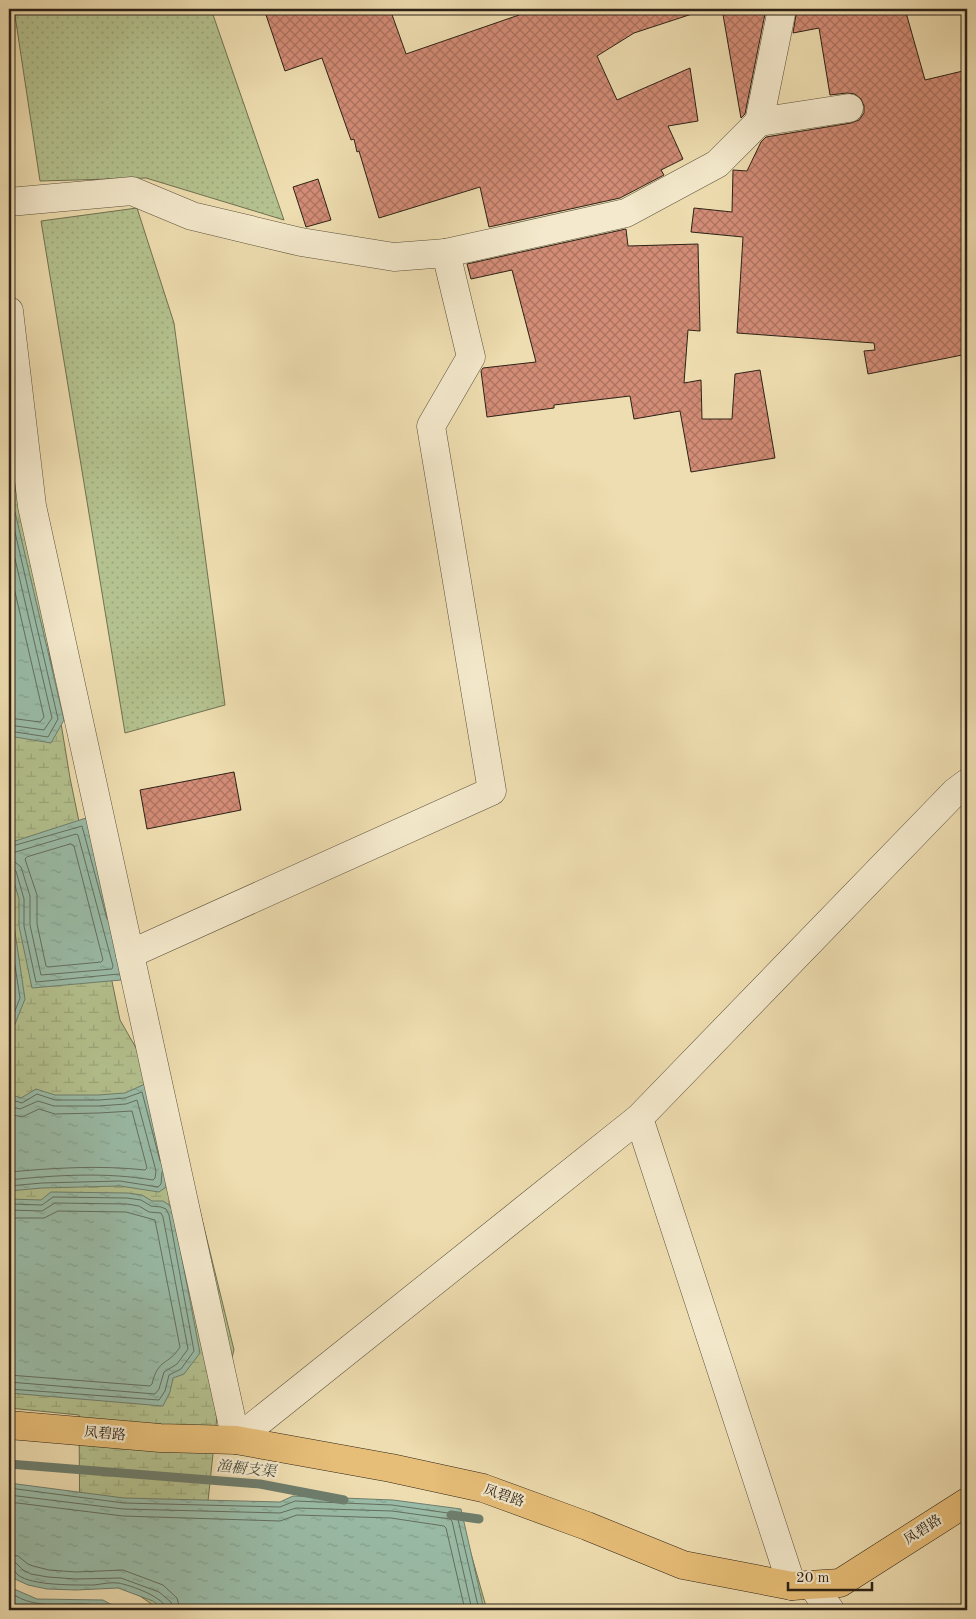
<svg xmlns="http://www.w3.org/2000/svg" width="976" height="1619" viewBox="0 0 976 1619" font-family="'Old Standard TT','Noto Serif SC',serif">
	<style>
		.grass { fill: url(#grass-dots); stroke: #707252 }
		.wetland { fill: url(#wetland-marsh); stroke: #707252 }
		.water { fill: url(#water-ripples); stroke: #6e7e6e }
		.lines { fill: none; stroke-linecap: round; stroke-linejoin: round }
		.shore { stroke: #636f5f; stroke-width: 1 }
		.stream { stroke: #6e7e6e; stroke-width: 9 }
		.building { fill: url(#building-cross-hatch); stroke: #2c2216 }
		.minor-casing { stroke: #5c513c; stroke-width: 29 }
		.major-casing { stroke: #2c2216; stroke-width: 29 }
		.minor { stroke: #f4e9cc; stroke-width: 28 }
		.major { stroke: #e7be78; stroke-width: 28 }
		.labels { text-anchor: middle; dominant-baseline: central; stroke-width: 4.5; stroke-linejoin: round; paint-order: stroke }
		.street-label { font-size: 14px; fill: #2c2216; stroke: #f4e9cc }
		.water-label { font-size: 15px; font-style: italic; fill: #4d5042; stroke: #f4e9cc }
	</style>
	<defs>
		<pattern id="grass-dots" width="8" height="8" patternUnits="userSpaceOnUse" patternTransform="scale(1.25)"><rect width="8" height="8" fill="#b4c28f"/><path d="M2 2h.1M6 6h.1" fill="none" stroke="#9ba67b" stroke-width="1.8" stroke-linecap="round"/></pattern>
		<pattern id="wetland-marsh" width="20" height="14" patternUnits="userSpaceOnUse" patternTransform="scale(1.25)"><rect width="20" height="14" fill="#b4c28f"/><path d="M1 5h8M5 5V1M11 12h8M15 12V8" fill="none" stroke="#9ba67b"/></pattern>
		<pattern id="water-ripples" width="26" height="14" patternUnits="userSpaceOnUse" patternTransform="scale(1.25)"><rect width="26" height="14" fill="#9abca8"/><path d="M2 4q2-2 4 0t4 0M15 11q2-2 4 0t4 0" fill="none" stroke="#85a190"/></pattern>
		<pattern id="building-cross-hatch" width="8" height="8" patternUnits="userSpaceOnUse" patternTransform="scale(1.25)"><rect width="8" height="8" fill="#d38c76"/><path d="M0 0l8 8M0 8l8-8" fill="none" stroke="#ab7260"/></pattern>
	</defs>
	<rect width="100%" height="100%" fill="#eeddb0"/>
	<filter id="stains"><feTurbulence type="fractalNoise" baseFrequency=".004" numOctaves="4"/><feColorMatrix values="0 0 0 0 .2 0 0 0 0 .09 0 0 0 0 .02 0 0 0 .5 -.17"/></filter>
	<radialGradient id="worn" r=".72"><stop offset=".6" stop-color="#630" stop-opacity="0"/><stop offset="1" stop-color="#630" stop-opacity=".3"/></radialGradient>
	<g class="grass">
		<path d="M14 9H211L284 220 146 178 40 181Z"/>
		<path d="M137 208 174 323 225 705 125 733 41 221Z"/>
	</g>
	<path class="wetland" d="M9 407 70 778 120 1020 178 1121 234 1350 217 1416 208 1501 462 1522 487 1610H160L80 1554 79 1415 9 1408Z"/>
	<g class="water">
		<path d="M9 431 16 492H9Z"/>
		<path d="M9 512H15L64 720 51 743 9 736Z"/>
		<path d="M86 818 126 974 121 980 32 988 19 926V899L9 865V843Z"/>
		<path d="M9 892 25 999 9 1039Z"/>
		<path d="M145 1084 167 1169 166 1187 159 1192 120 1186 42 1188 9 1191V1094L21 1098 36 1089 55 1095H98L125 1093Z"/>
		<path d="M51 1192 128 1193 142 1195 152 1201H163L169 1205 174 1213 175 1222 200 1353 184 1374 173 1378 170 1392 163 1406 9 1393V1199L41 1200Z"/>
		<path d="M9 1483 124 1498 280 1502 293 1496 393 1500 461 1509 484 1610H164L153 1601 118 1588 76 1590 47 1589 28 1585 15 1579 9 1570Z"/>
		<path d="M9 1584 14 1589 37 1599 103 1600 121 1610H9Z"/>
	</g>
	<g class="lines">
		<g class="shore">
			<path d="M9 517 12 519 58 719 48 737 9 731"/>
			<path d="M9 533 52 718 44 730 9 725"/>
			<path d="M9 566 44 717 40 722 9 718"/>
			<path d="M71 844 74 846 103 960 101 962 48 967 46 966 37 924V895L25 859 27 857Z"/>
			<path d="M9 847 82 826 107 919"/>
			<path d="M9 854 76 834 78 835 113 966 112 969 41 975 30 925V896L21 867 15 862 9 861"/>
			<path d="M9 867 13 868 16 871 24 899V926L36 982 119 974"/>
			<path d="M9 927 20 998 9 1026"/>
			<path d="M9 1099 22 1103 37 1094 55 1100H99L125 1098 142 1092 160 1161"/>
			<path d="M9 1106 20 1109 38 1101 54 1106H98L126 1104 137 1100 156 1171 155 1178 153 1180C106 1172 56 1175 9 1180"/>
			<path d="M9 1114 22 1117 39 1109 55 1114 99 1113 132 1111 147 1168 145 1170C100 1165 54 1168 9 1172"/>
			<path d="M9 1186 42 1183 120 1181 158 1187 161 1184 162 1172"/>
			<path d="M9 1204 42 1205 53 1197 127 1198 141 1200 151 1206 161 1207 166 1209 169 1215 194 1351 181 1369 169 1375 165 1391 159 1400 9 1389"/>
			<path d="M9 1210 42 1211 55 1203 127 1204 139 1206 149 1212 161 1213 163 1217 188 1349 177 1364 164 1372 159 1389 155 1394 9 1382"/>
			<path d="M9 1218H44L58 1211 126 1212 155 1220 180 1347C168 1366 158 1358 152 1384L150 1386 9 1375"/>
			<path d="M9 1488 124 1503 280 1507 295 1501 392 1505 455 1514 457 1515 479 1610"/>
			<path d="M9 1495 123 1509 280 1513 296 1508 392 1511 450 1519 452 1521 472 1610"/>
			<path d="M9 1502 123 1516 280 1521 297 1515 391 1518 444 1526 446 1528 465 1610"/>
			<path d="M9 1554 18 1556 28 1564 33 1566 49 1570 76 1572 123 1570 163 1585 177 1598 180 1610"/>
			<path d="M9 1562 16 1563 23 1570 31 1574 48 1577 76 1579 121 1578 159 1592 171 1602 173 1610"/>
			<path d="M9 1568 13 1569C15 1571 16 1573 18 1575 32 1586 77 1585 94 1585 102 1584 110 1582 118 1583 130 1585 165 1597 167 1610"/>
			<path d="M9 1591C39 1617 81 1594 111 1610"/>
		</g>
		<g class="stream">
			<path d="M9 1464 260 1484 344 1500"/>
			<path d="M451 1515 479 1519"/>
		</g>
	</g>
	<g class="building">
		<path d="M264 9H390L406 54 519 15 517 9H694L695 13 634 33 597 56 617 100 690 68 698 121 668 126 683 159 661 170 664 175 620 198 489 227 480 187 379 218 359 151 357 152 354 139 351 140 322 58 285 71Z"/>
		<path d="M722 9H766L745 114 741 118Z"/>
		<path d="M797 9H905L925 80 967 70V354L868 374 864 351 875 350 874 343 737 333 743 237 691 232 694 208 732 212 733 170 747 171 761 142 766 137 851 123 859 120 864 113V106L861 99 855 94 847 93 830 95 819 28 793 33Z"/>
		<path d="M318 179 331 220 306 227 293 187Z"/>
		<path d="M626 229 628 246 698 244 700 331 688 330 684 383 701 380 702 419H732L735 374 760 370 775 458 691 472 680 411 634 419 630 396 554 405V408L487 417 481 371 483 368 536 362 512 270 471 279 467 264Z"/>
		<path d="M234 772 241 810 147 829 140 790Z"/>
	</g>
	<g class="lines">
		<defs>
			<g id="minor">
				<path d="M759 122 849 108"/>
				<path d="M9 202 132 191 192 216 301 242 394 257 446 253 471 357 431 426 492 791 130 954"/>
				<path d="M446 253 626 213 717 164 759 122 782 9"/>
				<path d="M9 311 32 506 236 1440 639 1118 955 792 967 783"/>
				<path d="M639 1118 792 1586"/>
				<path d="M812 1585 830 1610"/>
			</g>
			<path id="major" d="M9 1425 160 1438 236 1440 391 1468 483 1488 587 1526 683 1565 792 1586 840 1583 967 1502"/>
		</defs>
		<use href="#minor" class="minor-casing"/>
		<use href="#major" class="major-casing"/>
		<use href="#minor" class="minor"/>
		<use href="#major" class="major"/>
	</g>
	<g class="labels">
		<g class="street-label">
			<text transform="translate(105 1434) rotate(5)">凤碧路</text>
			<text transform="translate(504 1496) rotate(19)">凤碧路</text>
			<text transform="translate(923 1530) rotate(-33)">凤碧路</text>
		</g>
		<g class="water-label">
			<text transform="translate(246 1470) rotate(6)">渔橱支渠</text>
		</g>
	</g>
	<rect width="976" height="1619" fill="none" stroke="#eeddb0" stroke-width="30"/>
	<rect x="10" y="10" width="956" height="1599" fill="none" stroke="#2c2216" stroke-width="2.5"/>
	<rect x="15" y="15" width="946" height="1589" fill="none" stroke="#2c2216"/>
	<path d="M788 1582v8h84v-8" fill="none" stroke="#2c2216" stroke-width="2.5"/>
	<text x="796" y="1582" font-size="15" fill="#2c2216" stroke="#f4e9cc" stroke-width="4" paint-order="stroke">20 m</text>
	<rect width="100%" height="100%" filter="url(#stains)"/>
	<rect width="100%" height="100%" fill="url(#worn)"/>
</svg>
